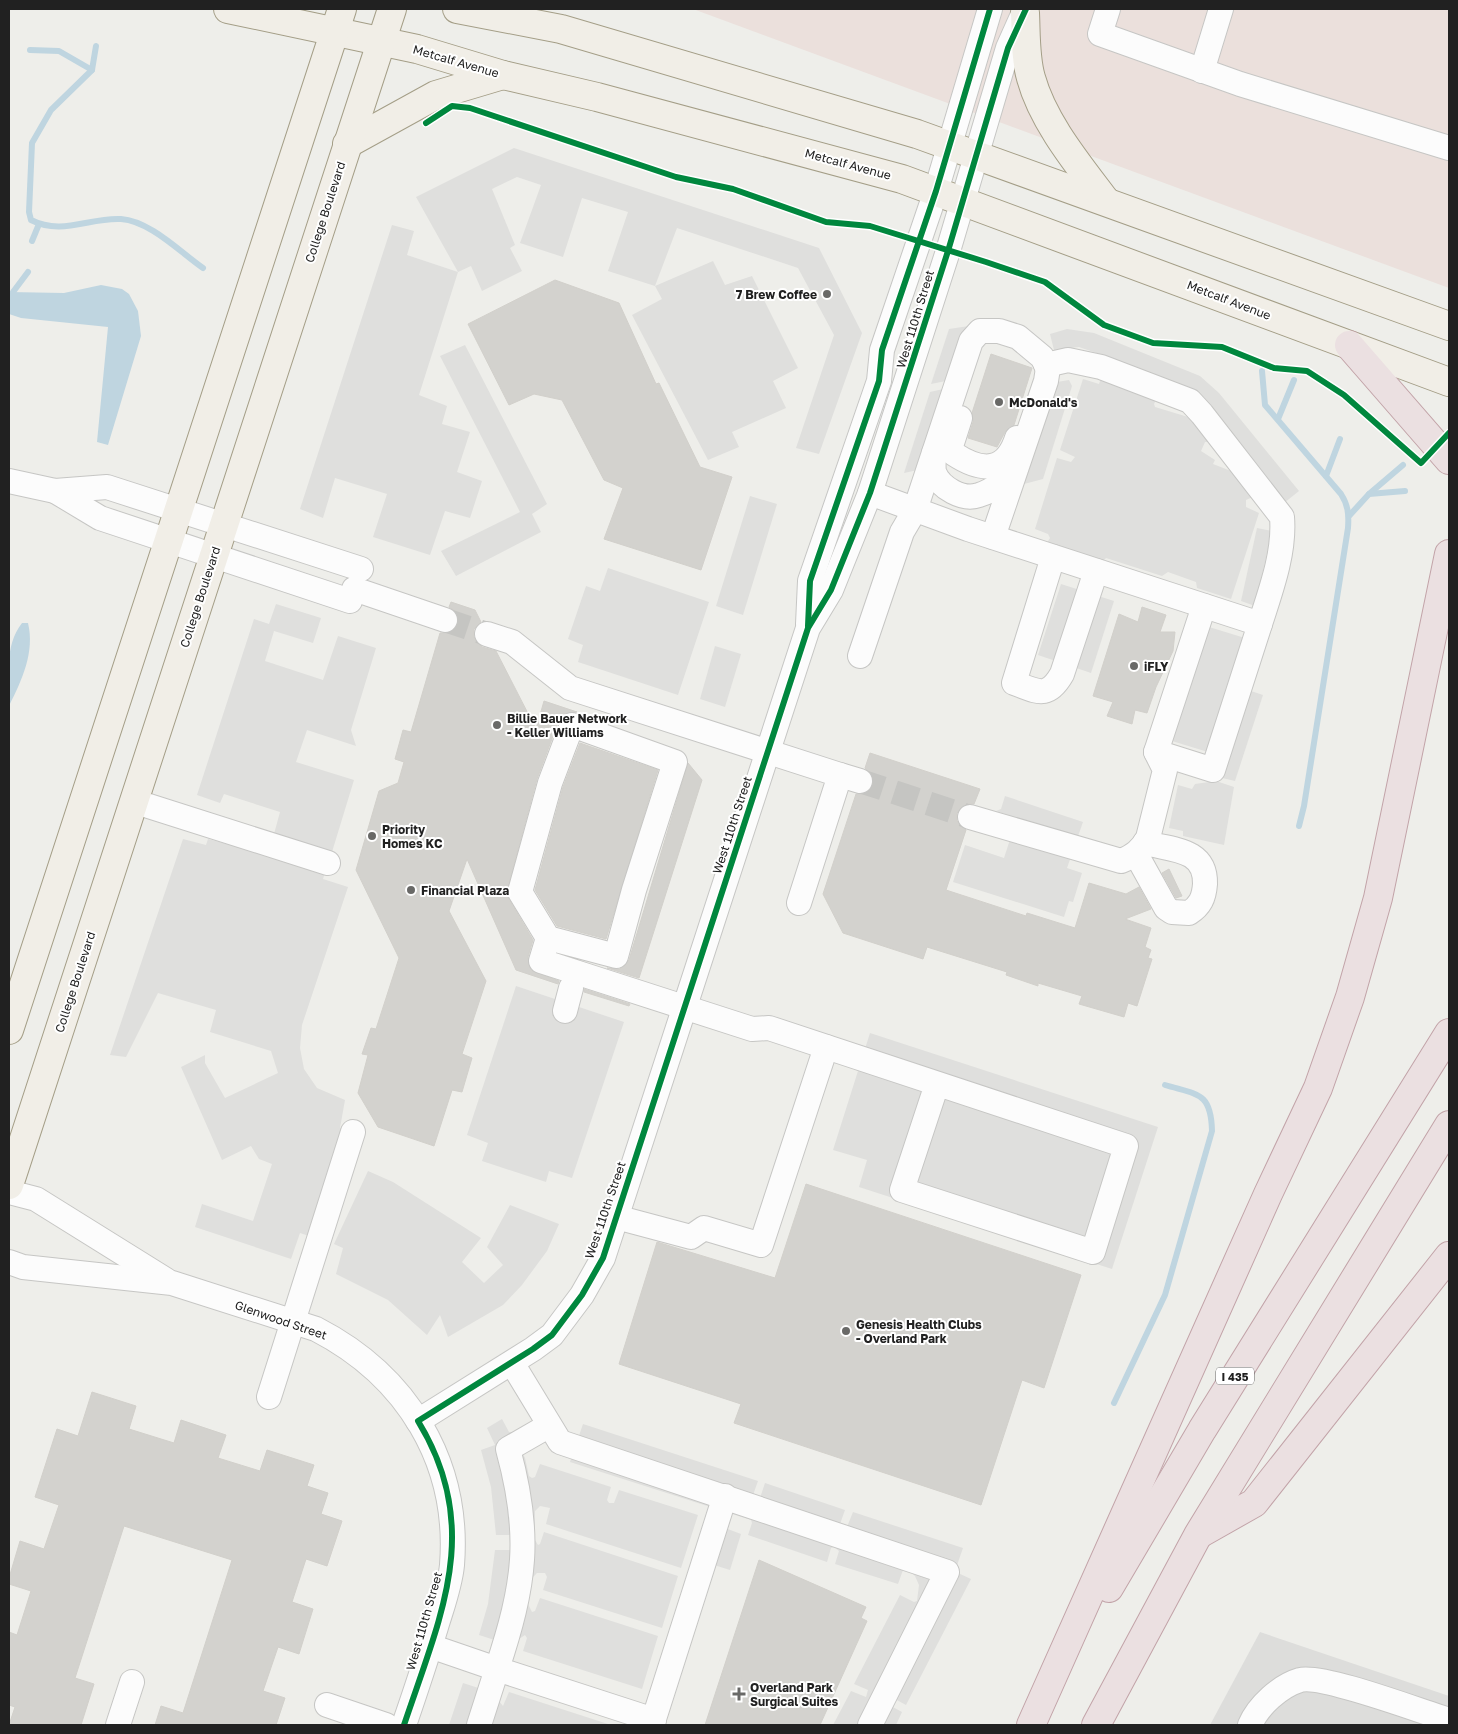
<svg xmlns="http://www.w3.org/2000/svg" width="1458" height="1734" viewBox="0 0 1458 1734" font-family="'Golos Text',sans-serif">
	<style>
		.residential { fill: #dddddb }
		.commercial { fill: #ebe0dc }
		.parking { fill: #dfdfdd; fill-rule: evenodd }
		.water { fill: #bfd5e0 }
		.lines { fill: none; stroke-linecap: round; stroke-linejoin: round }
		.stream { stroke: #bfd5e0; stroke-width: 6 }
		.building { fill: #d3d2ce; stroke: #d2d0cb }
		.minor-tunnel { stroke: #c5c5c2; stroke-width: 24; stroke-dasharray: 24 12; stroke-linecap: butt }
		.minor-casing { stroke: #c6c6c4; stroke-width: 26 }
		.major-casing { stroke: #a49e87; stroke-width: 30 }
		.highway-casing { stroke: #c2a3a8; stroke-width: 30 }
		.minor { stroke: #fcfcfc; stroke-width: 24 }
		.major { stroke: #f1eee7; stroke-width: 28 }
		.highway { stroke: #ebe0e1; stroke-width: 28 }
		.cycleway-casing { stroke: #fff; stroke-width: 9 }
		.cycleway { stroke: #00873e; stroke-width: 6 }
		.poi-dot { fill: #696967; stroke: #fff; stroke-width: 2 }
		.labels { text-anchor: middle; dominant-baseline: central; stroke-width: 4; stroke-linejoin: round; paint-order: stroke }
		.shield { fill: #fff; stroke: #646464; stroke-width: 1 }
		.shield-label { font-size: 11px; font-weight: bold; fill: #212121 }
		.street-label { font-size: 12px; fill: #212121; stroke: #fff }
		.poi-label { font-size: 12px; font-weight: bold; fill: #212121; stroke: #fff; text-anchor: start }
	</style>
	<rect width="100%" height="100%" fill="#eeeeea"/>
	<path class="residential" d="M1260 1632 1449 1696V1725H1210Z"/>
	<path class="commercial" d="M693 9H1449V288Z"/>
	<g class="parking">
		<path d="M514 148 819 248 862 333 819 454 796 448 834 335 798 268 677 228 655 286 713 261 725 285 752 276 798 368 773 381 786 408 732 432 739 447 708 460 632 315 662 299 655 286 608 271 628 212 582 198 563 257 520 243 541 185 517 177 492 189 515 245 510 248 522 271 482 291 471 266 458 272 419 395 447 406 442 424 470 432 457 472 482 481 470 518 445 511 430 555 373 537 387 494 335 478 323 518 300 509 392 225 414 231 407 255 458 272 416 197Z"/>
		<path d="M969 326 951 380 931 384 949 329Z"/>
		<path d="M1067 329 1094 333 1200 376 1219 393 1299 491 1269 515 1253 497 1246 500V507L1259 513 1231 599 1197 588 1196 582 1168 572 1162 576 1106 558 1102 562 1047 543 1050 538 1048 534 1035 529 1057 458 1071 462 1075 457 1060 450 1083 379 1099 384 1108 357 1079 347 1054 350 1050 334ZM1156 400 1178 408 1188 417 1155 407 1154 404ZM1205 442H1210L1231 471 1213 464 1215 460 1201 451Z"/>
		<path d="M465 345 547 504 532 514 541 532 456 576 441 551 520 512 440 356Z"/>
		<path d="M1069 380 1072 386 1043 479 1024 484 1057 382Z"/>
		<path d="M948 388 922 469 904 473 930 392Z"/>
		<path d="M750 496 777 504 743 615 716 606Z"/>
		<path d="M1257 528 1272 531 1255 606 1241 601Z"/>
		<path d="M608 568 709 602 678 695 578 662 583 645 568 639 586 586 600 591Z"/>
		<path d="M1061 584 1114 601 1091 673 1038 655Z"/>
		<path d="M276 604 321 618 313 643 274 631 265 661 323 680 338 636 376 648 351 730 356 746 307 730 296 762 354 780 332 852 274 834 280 812 224 794 220 803 197 795 254 619 269 624Z"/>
		<path d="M1209 627 1245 638 1208 752 1172 741Z"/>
		<path d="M715 646 741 654 725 707 700 699Z"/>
		<path d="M1248 690 1263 695 1235 781 1218 777Z"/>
		<path d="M1216 781 1234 787 1224 845 1183 836V831L1169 828 1178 785 1192 789 1195 784Z"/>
		<path d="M1005 796 1083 822 1067 868 1082 873 1073 902 1069 901 1064 917 953 882 965 845 1004 858 1017 818 996 811 1001 809Z"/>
		<path d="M183 839 206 845 208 839 266 854 325 872 323 879 348 887 302 1025 300 1048 304 1069 317 1088 345 1100 340 1128 348 1131 312 1237 300 1233 291 1259 195 1227 202 1204 253 1221 272 1164 259 1159 251 1146 222 1160 181 1067 205 1055V1063L225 1098 278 1073 271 1051 210 1032 216 1010 158 993 126 1057 110 1055Z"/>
		<path d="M516 986 624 1022 572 1178 549 1171 546 1182 482 1161 488 1143 467 1135Z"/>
		<path d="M870 1033 1158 1127 1112 1269 859 1187 867 1160 833 1150Z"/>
		<path d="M368 1171 393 1182 481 1238 462 1262 484 1283 503 1265 487 1247 510 1205 559 1224 547 1251 522 1285 503 1305 448 1337 440 1315 427 1335 388 1300 336 1274 343 1248 334 1244Z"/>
		<path d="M502 1419 509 1432H512L525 1458 529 1476 532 1478 535 1477 540 1464 611 1487 607 1500 609 1503H614L619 1490 698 1515 681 1568 546 1524 550 1508 540 1506 535 1511V1540L538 1545 540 1544 544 1532 678 1576 662 1628 543 1590 547 1577 545 1573H537L532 1578 528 1604 532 1612 535 1611 540 1598 658 1636 642 1689 523 1651 527 1638 525 1635 519 1639 516 1647 479 1635 488 1604 495 1550H512V1535H496L491 1487 481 1450 495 1445 487 1428Z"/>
		<path d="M583 1424 758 1481 753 1495 760 1498 765 1483 845 1510 840 1524 847 1527 853 1512 963 1548 956 1568 958 1573 971 1579 906 1705 893 1698 889 1705 902 1712 896 1725H833L851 1691 866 1697 868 1690 854 1684 900 1595 914 1602 917 1601 919 1585 915 1576 910 1571 903 1570 898 1584 835 1564 839 1551 834 1547 831 1548 827 1562 748 1535 752 1523 751 1520 570 1462Z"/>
		<path d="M725 1528 741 1534 730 1570 714 1565Z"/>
		<path d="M463 1683 500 1695 499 1701 503 1706 509 1692 611 1725H449Z"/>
	</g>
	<g class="water">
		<path d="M101 285 122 289 129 294 138 311 141 336 108 445 97 442 108 327 21 318 9 314V292L64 293Z"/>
		<path d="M22 623H28C35 652 22 680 9 706 9 678 4 646 22 623Z"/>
	</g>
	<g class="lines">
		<g class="stream">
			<path d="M96 46 92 70 51 110 32 143 29 212 31 220C62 236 90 217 121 219 150 221 180 252 203 268"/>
			<path d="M30 50 59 51 92 70"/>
			<path d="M32 241 39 224"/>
			<path d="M13 292 28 272"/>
			<path d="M1262 371 1265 405 1341 494C1348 505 1349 514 1348 528L1304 806 1299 826"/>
			<path d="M1278 419 1294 380"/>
			<path d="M1326 476 1340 439"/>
			<path d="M1369 494 1403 465"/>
			<path d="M1349 516 1369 494 1405 491"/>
			<path d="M1114 1403 1165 1295 1212 1131C1211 1092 1198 1095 1165 1085"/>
		</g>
	</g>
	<g class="building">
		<path d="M555 280 619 303 656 384 659 383 700 467 732 477 701 570 604 539 623 488 604 480 562 400 534 394 509 405 468 324Z"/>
		<path d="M991 354 1032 368 1014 425 1005 432 997 447 968 438 973 422 972 413Z"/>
		<path d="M451 602 475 610 481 622 474 629V637L482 647 496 651 536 729 544 701 577 712 564 714 559 720 537 779 506 894 533 940 528 957 531 970 559 981 558 984 516 970 467 859 449 911 486 981 462 1054 472 1058 462 1092 452 1090 434 1146 378 1127 358 1093 368 1055 362 1054 371 1028 376 1029 399 958 356 870 379 791 398 783 404 762 395 759 403 730 411 732 440 633H448L458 625V617L455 611 449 607Z"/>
		<path d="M1142 607 1166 615 1160 632H1175L1173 651 1156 687 1147 713 1135 710 1132 724 1107 716 1113 702 1093 696 1119 614 1138 622Z"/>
		<path d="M580 743 658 770 606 939 557 926 535 890 563 787Z"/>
		<path d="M870 753 980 789 974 804H966L957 813V821L966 830 946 890 1026 916 1027 913 1075 928 1089 883 1126 894 1139 887 1151 909 1125 919 1151 928 1145 947 1151 950 1148 958 1152 959 1137 1006 1128 1003 1124 1017 1079 1004 1082 996 1038 983V986L1006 975 1007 972 927 947 923 959 843 933 823 894 856 794H864L873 785V777L865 768Z"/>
		<path d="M688 763 702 780 639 978 607 968 620 969 629 960Z"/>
		<path d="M1169 869 1182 896 1176 898 1162 873Z"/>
		<path d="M584 989 630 1004 629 1006 584 992Z"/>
		<path d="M806 1184 1081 1275 1044 1388 1022 1380 981 1505 734 1423 741 1404 619 1364 657 1242 775 1278Z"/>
		<path d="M92 1392 136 1406 129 1429 174 1443 181 1420 226 1435 218 1458 260 1471 267 1450 314 1465 307 1486 328 1493 321 1514 342 1521 327 1566 306 1559 292 1602 313 1609 299 1654 278 1647 263 1691 285 1698 276 1725H155L161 1706 183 1713 232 1560 124 1526 75 1678 94 1684 81 1725H9L15 1707 9 1705V1632L17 1635 31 1591 9 1584V1578L20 1541 44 1549 59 1505 35 1497 57 1429 78 1436Z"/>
		<path d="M759 1560 866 1607 861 1618 867 1621 820 1725H705Z"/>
	</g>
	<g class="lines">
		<g class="minor-tunnel">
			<path d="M445 620 487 634"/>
			<path d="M860 781 970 817"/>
		</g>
		<defs>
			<g id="minor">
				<path d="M1108 9 1100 34 1240 84 1449 148"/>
				<path d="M1202 71 1221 9"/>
				<path d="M960 418 951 446 954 454C983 473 1006 472 1017 438"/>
				<path d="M934 453C934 459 933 467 934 472 940 488 963 501 979 495 993 491 1007 479 1016 467"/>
				<path d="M9 481 55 491 107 487 361 569"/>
				<path d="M55 491 100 518 350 601"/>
				<path d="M870 493 968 529 1260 624C1271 590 1285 552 1282 517L1202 414 1190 401 1101 367 1068 360 1046 365"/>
				<path d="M1053 557 1014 683C1037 691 1047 700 1062 674L1096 571"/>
				<path d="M354 589 445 620"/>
				<path d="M808 624 810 581 879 381 882 350 936 191 990 9"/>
				<path d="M487 634 512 642 570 688 840 775 799 903"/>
				<path d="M860 656 902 532 915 510 971 341 980 331H999L1018 337 1042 357 1048 368 1046 381 993 537"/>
				<path d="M1156 752 1213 770 1260 624"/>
				<path d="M840 775 860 781"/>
				<path d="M133 801 328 863"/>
				<path d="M970 817 1121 861C1134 856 1141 850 1148 838L1165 770 1156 752 1204 606"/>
				<path d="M1136 854 1166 908 1172 912 1189 913C1200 906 1204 898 1205 884 1206 848 1171 850 1145 843"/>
				<path d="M548 938 616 956 634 890 675 762 572 725 550 783 520 892 548 938 541 961 752 1029 769 1028 1126 1146 1093 1252 902 1190 937 1084"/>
				<path d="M565 1011 571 988"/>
				<path d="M9 1192 36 1199 166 1280"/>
				<path d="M616 1217 691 1237 704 1228 761 1245 826 1047"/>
				<path d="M9 1262 23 1267 172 1283 316 1329C407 1376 460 1462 452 1565 450 1586 442 1607 436 1627 426 1660 415 1693 404 1725"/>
				<path d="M512 1363 560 1442 947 1572 870 1725"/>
				<path d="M269 1397 353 1132"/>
				<path d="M418 1421 533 1349 552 1335 582 1295 603 1258 808 628 831 590 870 493 948 251 1008 48 1025 10"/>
				<path d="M548 1426 508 1449C532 1536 525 1584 497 1669L654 1720"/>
				<path d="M430 1646 497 1669 479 1725"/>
				<path d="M327 1705 386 1725"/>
				<path d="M118 1725 132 1682"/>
				<path d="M652 1725 725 1496"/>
				<path d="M1250 1725C1258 1706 1280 1686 1300 1680 1323 1674 1422 1712 1449 1720"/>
			</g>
			<g id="major">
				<path d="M228 9 417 49 503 75 597 97 902 179 1449 382"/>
				<path d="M457 9 561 29 917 134 1449 326"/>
				<path d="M1025 13C1026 34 1025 58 1031 78 1043 122 1078 164 1105 200"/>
				<path d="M347 144 436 95 503 75"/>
				<path d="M9 1030 342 9"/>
				<path d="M9 1185 392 9"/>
			</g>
			<g id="highway">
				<path d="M1349 345 1449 460"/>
				<path d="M1201 1533 1254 1503 1449 1256"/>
				<path d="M1109 1588 1202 1430 1449 1033"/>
				<path d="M1031 1725 1268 1194 1318 1088 1350 997 1378 898 1449 554"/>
				<path d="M1096 1725 1198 1535 1449 1125"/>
			</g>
		</defs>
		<use href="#minor" class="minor-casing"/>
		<use href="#major" class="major-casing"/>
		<use href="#highway" class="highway-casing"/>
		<use href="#minor" class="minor"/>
		<use href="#major" class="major"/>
		<use href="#highway" class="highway"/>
		<defs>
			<g id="cycleway">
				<path d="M426 123 452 106 470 108 676 177 733 189 826 222 870 226 986 262 1045 282 1104 325 1153 343 1222 347 1274 368 1307 371 1344 395 1421 463 1449 433"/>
				<path d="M808 626 810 581 879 381 882 350 936 191 990 9"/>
				<path d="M404 1725C440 1617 484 1529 418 1421L533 1349 552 1335 582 1295 603 1258 808 628 831 590 870 493 948 251 1008 48 1026 9"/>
			</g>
		</defs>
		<use href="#cycleway" class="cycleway-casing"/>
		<use href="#cycleway" class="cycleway"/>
	</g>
	<g class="poi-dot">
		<circle cx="827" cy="294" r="5"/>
		<circle cx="999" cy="402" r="5"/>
		<circle cx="1134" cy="666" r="5"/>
		<circle cx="497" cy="725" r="5"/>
		<circle cx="372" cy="836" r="5"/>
		<circle cx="411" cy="890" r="5"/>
		<circle cx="846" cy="1331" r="5"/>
		<path d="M736.5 1686.5h5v5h5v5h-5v5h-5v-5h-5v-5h5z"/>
	</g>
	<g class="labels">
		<rect class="shield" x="1216" y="1367.5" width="38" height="17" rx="4"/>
		<g class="shield-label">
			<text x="1235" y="1376">I 435</text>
		</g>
		<g class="street-label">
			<text transform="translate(456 61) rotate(16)">Metcalf Avenue</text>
			<text transform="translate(848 164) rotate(15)">Metcalf Avenue</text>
			<text transform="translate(325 212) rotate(-72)">College Boulevard</text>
			<text transform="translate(1229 300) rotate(21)">Metcalf Avenue</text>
			<text transform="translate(915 319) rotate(-73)">West 110th Street</text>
			<text transform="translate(200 597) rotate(-72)">College Boulevard</text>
			<text transform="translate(732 825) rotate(-72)">West 110th Street</text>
			<text transform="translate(75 982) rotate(-72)">College Boulevard</text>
			<text transform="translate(605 1210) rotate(-71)">West 110th Street</text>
			<text transform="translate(281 1320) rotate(19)">Glenwood Street</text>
			<text transform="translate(424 1621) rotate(-74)">West 110th Street</text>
		</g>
		<g class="poi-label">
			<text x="817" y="294" text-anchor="end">7 Brew Coffee</text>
			<text x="1009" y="402">McDonald's</text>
			<text x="1144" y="666">iFLY</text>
			<text x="507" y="718">Billie Bauer Network<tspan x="507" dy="14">- Keller Williams</tspan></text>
			<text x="382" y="829">Priority<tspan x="382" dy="14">Homes KC</tspan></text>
			<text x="421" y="890">Financial Plaza</text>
			<text x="856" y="1324">Genesis Health Clubs<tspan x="856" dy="14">- Overland Park</tspan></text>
			<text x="750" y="1687">Overland Park<tspan x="750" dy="14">Surgical Suites</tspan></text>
		</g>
	</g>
	<rect width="1458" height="1734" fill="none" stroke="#212121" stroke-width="20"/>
</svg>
